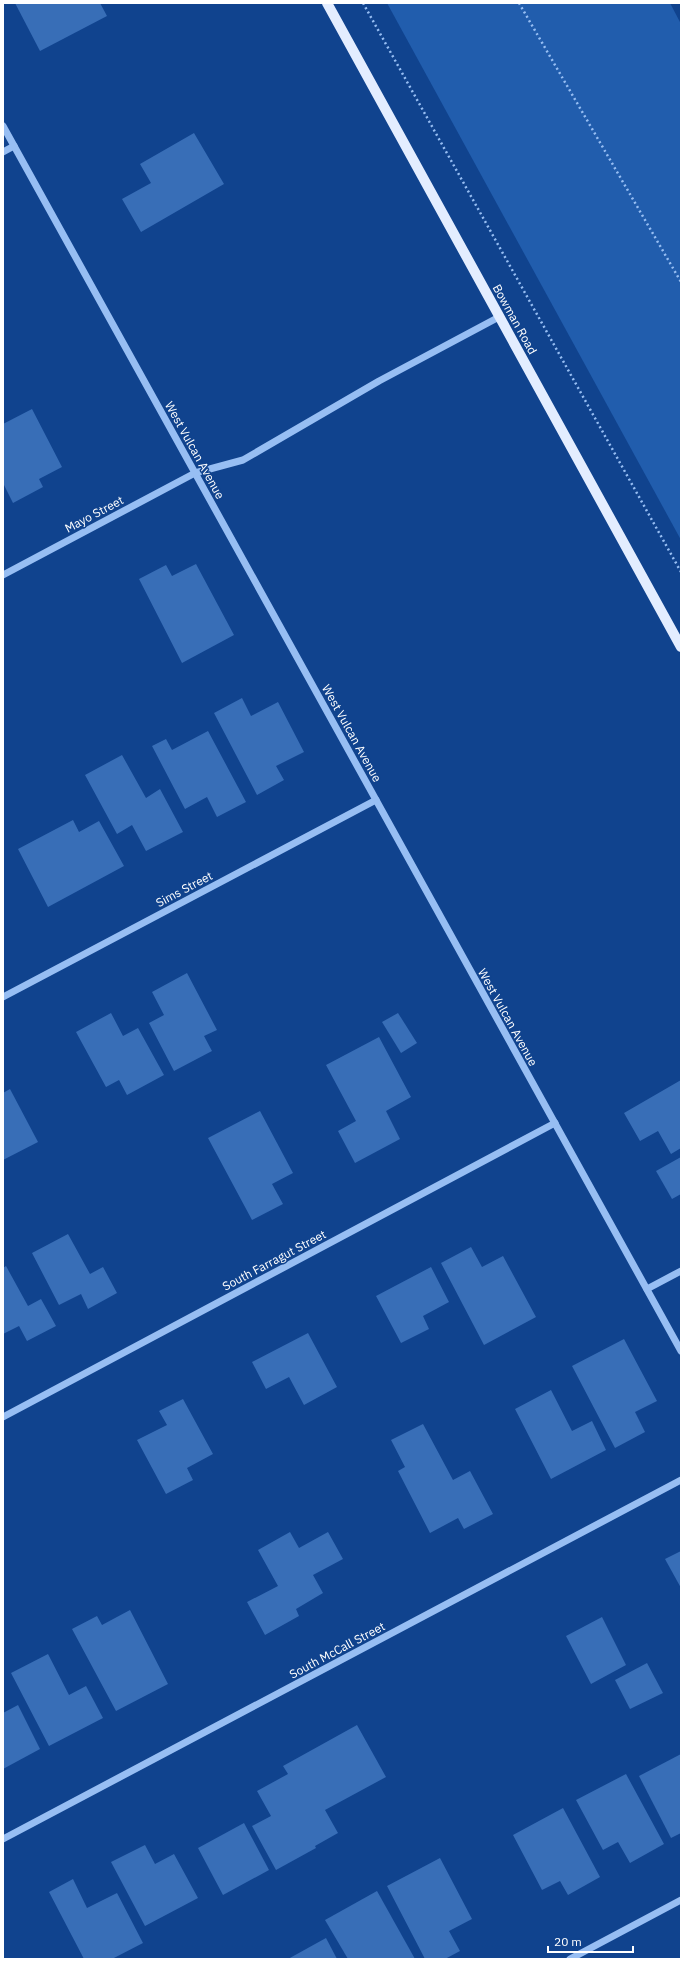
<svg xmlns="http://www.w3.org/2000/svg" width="684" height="1962" viewBox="0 0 684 1962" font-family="'IBM Plex Sans',sans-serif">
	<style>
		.green { fill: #215dad }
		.building { fill: #386eb7 }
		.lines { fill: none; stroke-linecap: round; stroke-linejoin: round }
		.path { stroke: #97bef3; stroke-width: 2.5; stroke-dasharray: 2 3; stroke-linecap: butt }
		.minor { stroke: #97bef3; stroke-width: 7 }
		.major { stroke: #e3edff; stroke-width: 10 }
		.labels { text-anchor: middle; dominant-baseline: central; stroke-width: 3; stroke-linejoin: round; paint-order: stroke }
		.street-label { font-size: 12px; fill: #fff; stroke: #10438e }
	</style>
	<rect width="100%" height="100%" fill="#10438e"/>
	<path class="green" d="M387 3H670L681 24V540Z"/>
	<g class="building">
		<path d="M15 3H100L107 16 40 51Z"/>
		<path d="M194 133 224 184 141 232 122 199 151 183 140 164Z"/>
		<path d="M32 409 62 467 39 479 43 487 13 503 3 483V424Z"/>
		<path d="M196 564 234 635 182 663 139 579 166 565 172 576Z"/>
		<path d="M242 698 251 716 278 702 304 752 276 766 284 780 257 795 214 713Z"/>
		<path d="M208 731 246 802 217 817 207 797 185 809 152 746 166 739 172 750Z"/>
		<path d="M122 755 146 798 160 789 183 832 146 851 132 825 117 834 85 775Z"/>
		<path d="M73 820 79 832 99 821 124 866 48 907 18 849Z"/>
		<path d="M187 973 217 1030 204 1036 212 1051 174 1071 149 1023 164 1015 152 992Z"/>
		<path d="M111 1013 123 1036 138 1028 164 1075 127 1095 119 1080 106 1087 76 1032Z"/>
		<path d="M398 1013 417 1043 401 1053 382 1022Z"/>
		<path d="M379 1037 411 1097 386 1111 400 1139 355 1163 338 1131 356 1121 326 1065Z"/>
		<path d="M681 1080V1148L671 1154 658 1131 640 1141 624 1113Z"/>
		<path d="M10 1089 38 1142 3 1160V1093Z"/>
		<path d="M260 1111 293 1173 272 1184 283 1204 252 1220 208 1138Z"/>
		<path d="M681 1157V1194L672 1199 656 1171Z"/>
		<path d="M68 1234 90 1274 103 1267 117 1293 88 1309 81 1294 59 1305 32 1253Z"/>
		<path d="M471 1247 482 1267 503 1256 536 1317 484 1345 441 1263Z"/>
		<path d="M6 1266 28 1306 41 1299 56 1326 27 1341 19 1326 3 1334V1268Z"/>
		<path d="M431 1267 449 1302 423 1316 429 1329 401 1343 376 1296Z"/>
		<path d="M308 1333 337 1387 304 1405 289 1377 266 1389 252 1362Z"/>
		<path d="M624 1339 657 1401 635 1412 645 1432 615 1448 572 1366Z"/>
		<path d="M551 1390 572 1431 592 1421 606 1450 551 1479 515 1409Z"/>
		<path d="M183 1399 213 1454 187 1468 193 1480 166 1494 137 1440 167 1425 159 1411Z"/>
		<path d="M423 1424 453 1480 470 1471 493 1514 464 1529 458 1518 430 1533 398 1471 405 1467 391 1440Z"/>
		<path d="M290 1532 299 1548 328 1532 343 1559 313 1575 323 1593 296 1609 299 1616 265 1635 247 1602 278 1586 258 1550Z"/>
		<path d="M681 1551V1588L665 1559Z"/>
		<path d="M130 1610 168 1684 116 1711 72 1629 97 1616 102 1625Z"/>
		<path d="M602 1617 626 1665 591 1684 566 1636Z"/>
		<path d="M48 1654 69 1695 86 1686 103 1718 49 1746 11 1673Z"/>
		<path d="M647 1663 663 1693 630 1709 615 1680Z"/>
		<path d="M18 1705 40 1749 3 1769V1713Z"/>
		<path d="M357 1725 386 1777 325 1810 338 1833 315 1846 316 1848 276 1870 252 1826 271 1816 257 1791 288 1774 283 1766Z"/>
		<path d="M681 1754V1833L671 1838 639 1776Z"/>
		<path d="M626 1774 664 1844 630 1863 618 1842 603 1850 576 1800Z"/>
		<path d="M563 1808 600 1877 568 1895 560 1881 542 1890 513 1835Z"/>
		<path d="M244 1823 269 1870 223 1895 198 1848Z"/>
		<path d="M145 1845 155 1864 174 1854 198 1898 145 1926 111 1862Z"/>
		<path d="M440 1858 472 1919 449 1931 460 1951 445 1959H425L387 1886Z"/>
		<path d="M73 1879 87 1908 117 1893 143 1943 112 1959H84L49 1892Z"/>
		<path d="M377 1891 415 1959H348L325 1920Z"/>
		<path d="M326 1938 337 1959H288Z"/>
	</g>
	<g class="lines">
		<g class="path">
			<path d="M363 3 681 572"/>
			<path d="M519 3 681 282"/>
		</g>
		<g class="minor">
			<path d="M3 126 681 1351"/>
			<path d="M3 152 14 146"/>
			<path d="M3 575 195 473 243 460 379 381 499 317"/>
			<path d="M3 997 376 800"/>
			<path d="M647 1289 681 1271"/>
			<path d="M3 1417 555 1123"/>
			<path d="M3 1839 681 1480"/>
			<path d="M570 1959 681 1900"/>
		</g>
		<path class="major" d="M327 3 681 647"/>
	</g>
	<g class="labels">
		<g class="street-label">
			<text transform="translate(515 319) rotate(61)">Bowman Road</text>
			<text transform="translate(195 450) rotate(61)">West Vulcan Avenue</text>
			<text transform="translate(94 514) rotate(-28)">Mayo Street</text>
			<text transform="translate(352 733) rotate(61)">West Vulcan Avenue</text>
			<text transform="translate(184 889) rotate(-28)">Sims Street</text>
			<text transform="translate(508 1017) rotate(61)">West Vulcan Avenue</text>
			<text transform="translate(274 1260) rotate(-28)">South Farragut Street</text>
			<text transform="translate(337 1650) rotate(-28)">South McCall Street</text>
		</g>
	</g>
	<rect width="684" height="1962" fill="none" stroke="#ffffff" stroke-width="8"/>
	<path d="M548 1946v6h85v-6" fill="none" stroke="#ffffff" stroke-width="2"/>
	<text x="554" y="1946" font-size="12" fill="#ffffff" stroke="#10438e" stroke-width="3" paint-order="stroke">20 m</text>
</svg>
